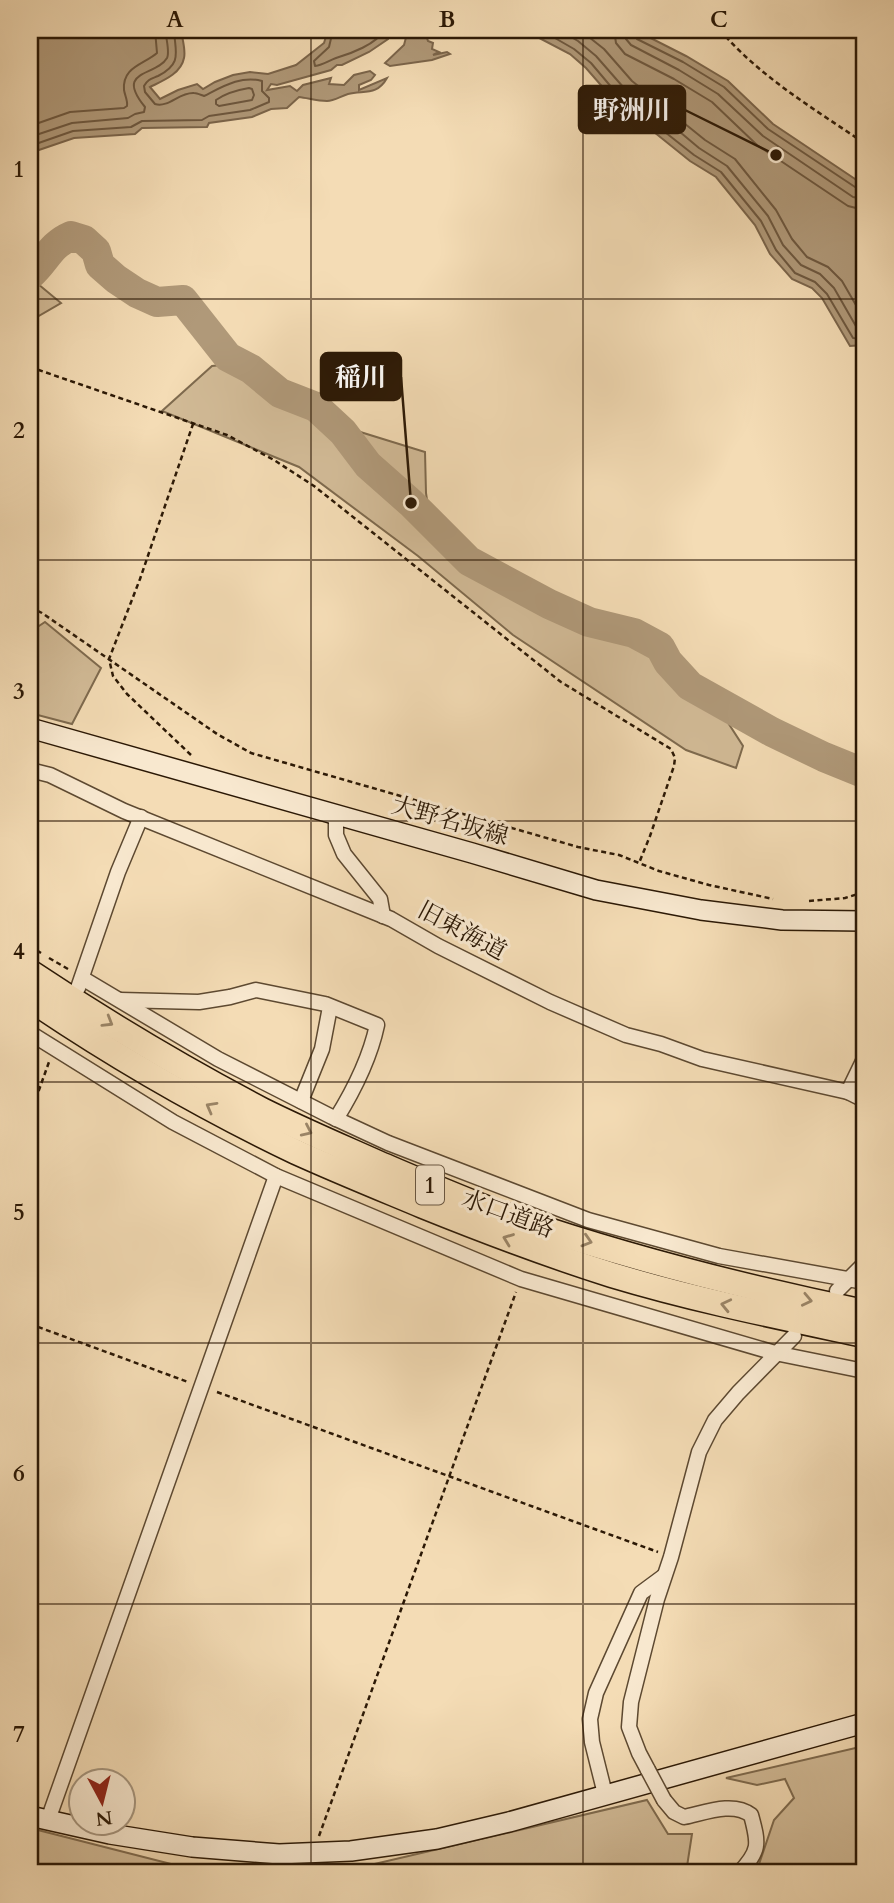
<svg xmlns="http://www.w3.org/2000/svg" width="894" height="1903" viewBox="0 0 894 1903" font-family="Cardo,'Noto Serif JP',serif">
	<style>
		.green { fill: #d2bb97; stroke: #7e6a4e; stroke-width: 2 }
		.water { fill: #b09979; stroke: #7b654b; stroke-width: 2 }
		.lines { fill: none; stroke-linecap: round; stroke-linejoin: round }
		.shore { stroke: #6e583f; stroke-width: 2 }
		.river { stroke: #b09979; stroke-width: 30 }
		.street-casing { stroke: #5d4931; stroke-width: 17 }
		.secondary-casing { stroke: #2b1805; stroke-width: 22 }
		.highway-casing { stroke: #2b1805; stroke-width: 27 }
		.path { stroke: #2b1805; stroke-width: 2.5; stroke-dasharray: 5 3.5; stroke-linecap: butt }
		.street { stroke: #f8e8cf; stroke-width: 14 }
		.secondary { stroke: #f8e8cf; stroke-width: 19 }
		.highway { stroke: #f4dcb5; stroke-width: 24 }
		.street-bridge-casing { stroke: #5d4931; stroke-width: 17; stroke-linecap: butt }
		.street-bridge { stroke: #f8e8cf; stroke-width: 14 }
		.oneway { stroke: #9a8466 }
		.grid { fill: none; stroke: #2b1805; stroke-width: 2; stroke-opacity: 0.55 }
		.labels { text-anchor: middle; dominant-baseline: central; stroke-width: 6; stroke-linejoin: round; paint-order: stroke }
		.shield { fill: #f8e8cf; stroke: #685642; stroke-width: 2 }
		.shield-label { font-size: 23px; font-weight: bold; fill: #2b1805 }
		.street-label { font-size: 24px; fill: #2b1805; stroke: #f8e8cf }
		.leader { fill: none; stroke: #2b1805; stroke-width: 2.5 }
		.callout-dot { fill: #2b1805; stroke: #f8e8cf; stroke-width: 2.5 }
		.callout { fill: #2b1805; stroke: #2b1805; stroke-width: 2.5 }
		.callout-label { font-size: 26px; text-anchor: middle; font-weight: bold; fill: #fff }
		.neatline { fill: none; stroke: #2b1805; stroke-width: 2.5 }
		.grid-label { font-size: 23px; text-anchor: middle; font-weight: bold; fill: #2b1805 }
	</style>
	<rect width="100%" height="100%" fill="#f4dcb5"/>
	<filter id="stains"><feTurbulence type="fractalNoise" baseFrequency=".00286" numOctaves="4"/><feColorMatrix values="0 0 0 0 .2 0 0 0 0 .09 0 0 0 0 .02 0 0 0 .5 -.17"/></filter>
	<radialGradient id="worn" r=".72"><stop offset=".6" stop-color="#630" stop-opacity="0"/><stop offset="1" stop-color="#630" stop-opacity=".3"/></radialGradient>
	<g class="green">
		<path d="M38 284 61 303 30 321V285Z"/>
		<path d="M258 361 312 417 425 452 426 493 432 534 503 586 650 651 723 715 743 746 736 768 686 750 513 635 418 556 299 467 162 411 212 366Z"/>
		<path d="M45 622 101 668 72 724 30 713V632Z"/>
		<path d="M864 1746V1873H756L774 1820 794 1798 785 1779 757 1785 726 1778Z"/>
		<path d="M647 1800 668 1834H692L686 1873H336Z"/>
		<path d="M30 1828 171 1864 288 1873H30Z"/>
	</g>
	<g class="water">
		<path d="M30 30H181C182 38 186 50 184 58 181 74 162 81 150 87L160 99 178 90 197 84 203 89 215 82 233 75 250 72 268 74 296 65 324 43 328 30H392L388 39 369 52 342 65H337L331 70 277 85 271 84 267 90 290 86 297 91 303 85 331 78 329 84 344 85 354 75 370 71 375 75 371 80 359 85V90L387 78C377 96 364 90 348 94 341 96 334 101 327 101 317 101 308 98 299 97L287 108 271 109 252 117 209 123 207 127 142 128 135 134 74 138 30 153Z"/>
		<path d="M408 30H430L427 38 428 41 433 43 432 49 439 52 433 55 447 52 450 54 432 60 390 66 385 63 404 45Z"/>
		<path d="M524 30H635L686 56 728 81 773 124 864 185V345L850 346 822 298 812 288 792 279 770 254 755 225 716 177 690 161 613 99 586 68 570 54Z"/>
	</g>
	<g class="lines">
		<g class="shore">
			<path d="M333 30 329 47 314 61 315 66C323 65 328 61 336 58 350 54 377 44 384 30"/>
			<path d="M541 30 574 49 591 63 618 95 694 155 721 172 761 221 776 250 795 273 815 282 827 294 853 338 864 339"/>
			<path d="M559 30 578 41 596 56 624 88 642 103 661 116 699 148 727 166 768 216 783 245 801 265 820 274 834 288 857 328 864 330"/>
			<path d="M580 30 604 49 632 81 705 140 735 159 776 210 792 239 807 257 828 267 842 281 864 319"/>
			<path d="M614 30 616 43 625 54 674 79 712 102 757 145 848 206 864 210"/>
			<path d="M624 30 626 39 631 45 679 70 718 94 763 136 853 197 864 199"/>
			<path d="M633 30 634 35 637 39 683 62 724 87 768 129 858 189 864 190"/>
			<path d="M249 88 252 89 254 95 252 100 219 106 216 104V100C226 93 237 90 249 88Z"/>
			<path d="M30 126 70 112 124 108 127 106C128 101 125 96 124 90 122 67 143 65 157 53L155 30"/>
			<path d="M30 137 72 123 128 118 135 114 144 112 145 107C114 69 156 77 167 58 170 52 166 37 165 30"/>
			<path d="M30 146 73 131 131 127 142 121 202 120 209 116 250 110 269 102V98L262 91V81C241 75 222 87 204 96 201 95 197 93 194 93 179 92 169 108 155 104L145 92 144 86C148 79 151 79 158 76 183 63 175 52 174 30"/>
		</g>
		<path class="river" d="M30 275C46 261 50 245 71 236L84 240 96 251 100 265 116 279 137 293 157 302 183 300 228 357 251 369 280 393 316 407 343 432 368 465 411 503 469 561 549 604 589 622 634 633 660 647 668 662 690 686 772 732 824 757 861 772 864 771"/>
		<defs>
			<g id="street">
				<path d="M30 770 50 775 124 811 391 919 438 946 550 1002 626 1035 661 1044 702 1059 848 1092 864 1100"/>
				<path d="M336 815V835L344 854 380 899 383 916"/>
				<path d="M82 978 218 1059 332 1117 388 1143 588 1220 719 1256 864 1282"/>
				<path d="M78 988 118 872 141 817"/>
				<path d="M120 1000 199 1002 230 997 256 990 325 1004 377 1025C370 1058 354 1090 336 1119"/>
				<path d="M30 1033 173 1122 276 1176 521 1279 775 1353 864 1371"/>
				<path d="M848 1092 864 1059"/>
				<path d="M301 1101 322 1049 330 1007"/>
				<path d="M837 1291 864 1264"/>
				<path d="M648 1770 639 1753 629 1727 631 1702 657 1599 671 1557 699 1452 715 1420 738 1393 794 1336"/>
				<path d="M605 1794 592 1742 590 1719 596 1693 641 1593 664 1576"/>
				<path d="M664 1800 674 1812 684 1817C704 1813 733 1801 751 1815 759 1844 760 1851 739 1873"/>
				<path d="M48 1820 276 1176"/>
			</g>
			<g id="secondary">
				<path d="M30 728 472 853 596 890 701 910 782 920 864 921"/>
				<path d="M30 1816 110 1834 192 1847 279 1854 351 1851 437 1839 509 1822 864 1723"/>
			</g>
			<g id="highway">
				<path d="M30 972C105 1022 182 1068 262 1110 300 1129 340 1146 378 1163 425 1183 473 1204 521 1221 633 1259 748 1288 864 1312"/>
				<path d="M30 999C114 1056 204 1108 296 1152 338 1171 380 1188 423 1206 485 1231 548 1255 612 1275 695 1300 780 1317 864 1335"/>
			</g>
		</defs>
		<use href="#street" class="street-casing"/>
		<use href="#secondary" class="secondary-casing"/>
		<use href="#highway" class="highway-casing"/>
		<g class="path">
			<path d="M720 30C760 77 813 108 864 143"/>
			<path d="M30 367 227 435 274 460 314 486 561 682 671 749 675 758 674 766 650 836 639 863"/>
			<path d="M30 607 42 613 217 734 251 753 578 847 619 855 659 871 709 885 773 899"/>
			<path d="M191 755 127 694 113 676 109 659 140 579 193 424"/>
			<path d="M809 901 845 898 864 892"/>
			<path d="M30 946 41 953"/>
			<path d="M49 958 68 969"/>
			<path d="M30 1115 49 1062"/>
			<path d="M30 1324 188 1382"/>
			<path d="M217 1392 658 1552"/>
			<path d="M319 1836 516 1292"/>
		</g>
		<use href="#street" class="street"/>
		<use href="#secondary" class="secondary"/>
		<use href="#highway" class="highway"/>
		<defs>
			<path id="street-bridge" d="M648 1770 664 1800"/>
		</defs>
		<use href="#street-bridge" class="street-bridge-casing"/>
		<use href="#street-bridge" class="street-bridge"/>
	</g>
	<defs><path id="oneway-chevron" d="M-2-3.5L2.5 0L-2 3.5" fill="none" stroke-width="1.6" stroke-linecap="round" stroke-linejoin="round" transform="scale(1.75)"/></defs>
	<g class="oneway">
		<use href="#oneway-chevron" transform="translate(108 1022) rotate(31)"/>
		<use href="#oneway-chevron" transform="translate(211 1107) rotate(-151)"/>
		<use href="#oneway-chevron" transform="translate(307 1131) rotate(25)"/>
		<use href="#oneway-chevron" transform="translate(508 1239) rotate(-159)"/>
		<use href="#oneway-chevron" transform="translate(587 1241) rotate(17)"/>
		<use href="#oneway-chevron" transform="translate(807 1300) rotate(12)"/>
		<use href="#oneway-chevron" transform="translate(726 1305) rotate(-167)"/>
	</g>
	<path class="grid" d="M311 30V1873M583 30V1873M30 299H864M30 560H864M30 821H864M30 1082H864M30 1343H864M30 1604H864"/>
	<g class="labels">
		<rect class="shield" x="416" y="1165.5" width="28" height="39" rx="5"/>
		<g class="shield-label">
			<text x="430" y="1185">1</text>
		</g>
		<g class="street-label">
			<text transform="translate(450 821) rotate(16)">大野名坂線</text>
			<text transform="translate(462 931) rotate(28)">旧東海道</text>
			<text transform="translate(508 1214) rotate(20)">水口道路</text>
		</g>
	</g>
	<path class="leader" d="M776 155L685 110M411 503L401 377"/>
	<g class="callout-dot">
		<circle cx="776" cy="155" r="7"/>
		<circle cx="411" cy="503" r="7"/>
	</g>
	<g class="callout">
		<rect x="579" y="86" width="106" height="47" rx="7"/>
		<rect x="321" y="353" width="80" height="47" rx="7"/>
	</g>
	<g class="callout-label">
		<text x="632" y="119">野洲川</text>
		<text x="361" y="386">稲川</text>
	</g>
	<rect width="894" height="1903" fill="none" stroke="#f4dcb5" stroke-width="77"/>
	<g transform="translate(102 1802) rotate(173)"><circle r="33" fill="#f8e8cf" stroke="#a6957e" stroke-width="2"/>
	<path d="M0-5L12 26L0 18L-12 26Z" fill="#8f2418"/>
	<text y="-10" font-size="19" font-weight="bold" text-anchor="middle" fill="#2b1805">N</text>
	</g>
	<rect x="38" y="38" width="818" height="1826" class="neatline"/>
	<g class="grid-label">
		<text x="175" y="27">A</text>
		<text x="447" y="27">B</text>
		<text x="719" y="27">C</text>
		<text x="19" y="177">1</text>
		<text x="19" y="438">2</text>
		<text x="19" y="699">3</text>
		<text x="19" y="959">4</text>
		<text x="19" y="1220">5</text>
		<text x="19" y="1481">6</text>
		<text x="19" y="1742">7</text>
	</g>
	<rect width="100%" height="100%" filter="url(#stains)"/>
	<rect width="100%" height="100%" fill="url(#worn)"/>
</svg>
